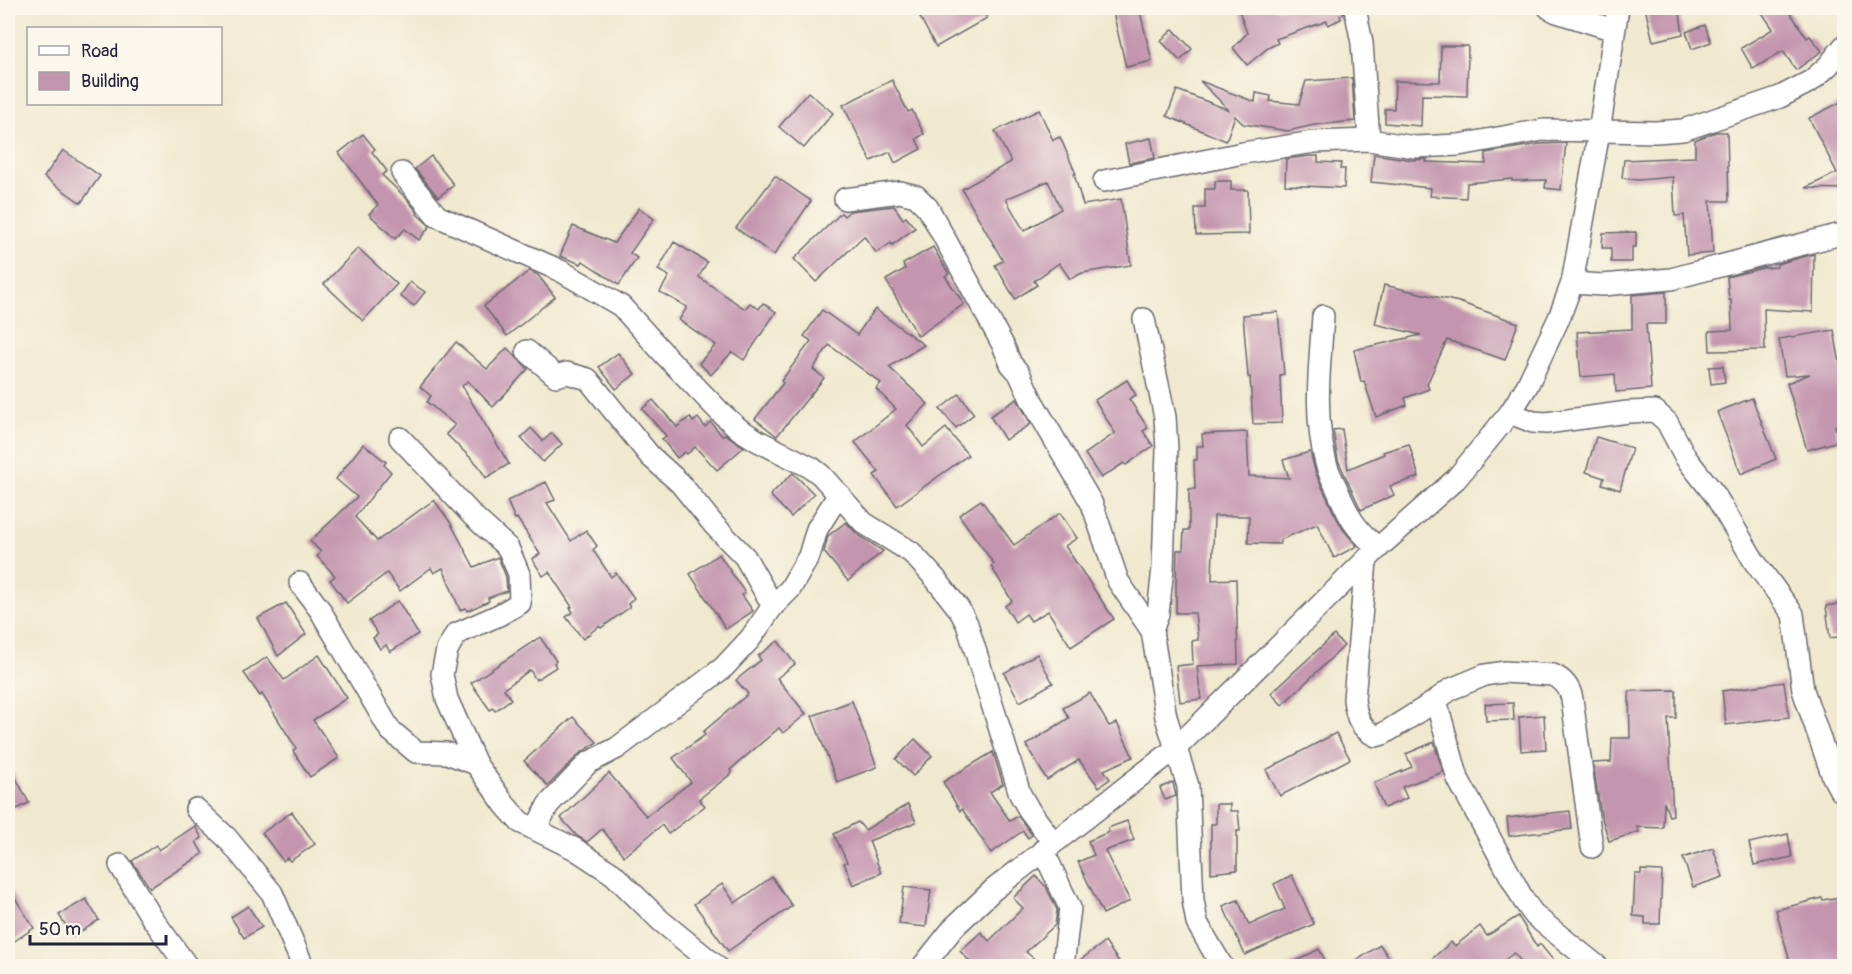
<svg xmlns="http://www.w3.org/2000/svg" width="1852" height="974" viewBox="0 0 1852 974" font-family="Pangolin,sans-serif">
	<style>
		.building { fill: #c395ae; fill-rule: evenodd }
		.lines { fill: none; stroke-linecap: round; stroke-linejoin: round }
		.minor-casing { stroke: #6a686f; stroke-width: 24 }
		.minor { stroke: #fff; stroke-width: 21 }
	</style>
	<rect width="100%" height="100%" fill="#fbf7ec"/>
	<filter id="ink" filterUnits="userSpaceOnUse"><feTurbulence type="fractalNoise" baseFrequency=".0167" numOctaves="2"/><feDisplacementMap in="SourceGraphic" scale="12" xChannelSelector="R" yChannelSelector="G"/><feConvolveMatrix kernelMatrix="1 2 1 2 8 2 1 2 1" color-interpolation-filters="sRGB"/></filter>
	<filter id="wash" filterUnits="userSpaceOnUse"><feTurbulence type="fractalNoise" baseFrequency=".008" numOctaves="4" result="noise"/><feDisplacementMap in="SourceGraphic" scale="24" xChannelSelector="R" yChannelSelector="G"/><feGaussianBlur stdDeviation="1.35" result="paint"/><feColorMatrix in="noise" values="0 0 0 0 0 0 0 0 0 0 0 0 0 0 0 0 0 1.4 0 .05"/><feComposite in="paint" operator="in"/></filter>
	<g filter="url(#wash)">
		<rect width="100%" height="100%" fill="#f0e9cf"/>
		<g id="blocks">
			<g class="building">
				<path d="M932 8H981L987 18 936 47 919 15Z"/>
				<path d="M1112 8H1139L1152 61 1126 67Z"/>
				<path d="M1238 8H1343V14L1340 15 1341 19 1328 25 1327 21 1276 39 1278 43 1268 48 1247 65 1233 48 1247 33Z"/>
				<path d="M1645 8H1679L1683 34 1653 41Z"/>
				<path d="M1759 8H1787L1807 38 1810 36 1822 51 1796 70 1783 51 1753 69 1741 48 1773 29Z"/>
				<path d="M1705 25 1711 42 1692 49 1686 32Z"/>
				<path d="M1173 29 1192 49 1180 61 1161 41Z"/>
				<path d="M1441 46H1468L1467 96 1422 95 1421 126 1385 123V109H1394L1395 81 1440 82Z"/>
				<path d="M1352 78 1355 121 1314 125 1288 131 1243 124 1235 116 1226 141 1167 116 1177 90 1229 110 1200 81 1255 102 1256 93 1271 96 1270 101 1299 104 1306 81Z"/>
				<path d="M892 80 908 112 912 110 924 134 916 139 921 149 895 163 890 152 871 161 843 105Z"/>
				<path d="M808 92 833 113 804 148 779 127Z"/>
				<path d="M1845 100V189L1805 188 1837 173 1809 118Z"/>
				<path d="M1039 110 1053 140 1060 137 1076 174H1074L1083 205 1121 199 1131 265 1082 273 1070 279 1059 263 1034 281 1037 285 1015 299 995 265 1003 261 962 189 1011 162 995 131ZM1048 181 1061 209 1024 231 1006 199Z"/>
				<path d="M1716 132H1727L1729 201H1710L1713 253 1687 255 1684 215 1675 216 1673 177 1638 180 1622 178 1624 160 1695 157V140Z"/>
				<path d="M363 134 375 149 372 152 387 171 382 175 407 199 418 213 417 214 430 226 419 240 405 229 395 239 369 214 378 205 339 153Z"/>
				<path d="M1151 138 1155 158 1129 163 1125 144Z"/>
				<path d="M1566 143 1561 190 1545 188 1546 180 1512 181V179L1467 183 1466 198 1430 196 1431 188 1371 182 1374 154 1413 160 1427 159 1426 162 1486 164V153L1539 144Z"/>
				<path d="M63 150 100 176 81 203 44 177Z"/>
				<path d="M431 156 454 185 438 197 415 169Z"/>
				<path d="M1309 156H1318V162L1341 163 1340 169H1345L1344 188 1285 185 1286 159Z"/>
				<path d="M775 176 811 201 774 255 736 228Z"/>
				<path d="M1215 181H1231V190H1248L1249 234 1196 235 1195 208H1205V189H1215Z"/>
				<path d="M894 206 903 219 906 217 915 228 892 245 891 243 876 253 864 236 816 282 794 259 841 213 844 216 850 211Z"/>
				<path d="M639 208 654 219 630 253 637 258 619 285 583 261 581 264 560 256 573 226 614 243Z"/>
				<path d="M1636 232V247H1632V262H1611V248H1602L1603 233Z"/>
				<path d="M674 242 707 262 699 277 745 309 750 303 759 309 763 303 776 312 744 360 732 352 711 375 699 363 716 345 679 320 687 307 660 292 669 276 658 270Z"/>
				<path d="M933 247 949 274 945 276 964 304 918 336 886 280 905 269 903 264Z"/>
				<path d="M358 248 397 284 363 321 324 284Z"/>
				<path d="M1814 254 1813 312 1764 309 1765 350 1710 351 1709 331 1732 330 1731 300H1729L1727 277 1763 268 1777 267V264Z"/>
				<path d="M529 271 538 275 555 297 507 336 484 306Z"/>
				<path d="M410 282 425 292 414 306 400 296Z"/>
				<path d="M1384 285 1459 302 1518 323 1505 360 1447 340 1427 384 1429 389 1405 398 1407 405 1376 417 1364 381 1361 382 1354 350 1421 335 1375 324Z"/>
				<path d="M1666 292V324H1646L1651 389 1616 392 1615 374 1581 377 1577 332 1632 329V295Z"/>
				<path d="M875 309 924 345 889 367 928 404 907 425 923 447 946 428 968 455 897 506 874 475 879 472 855 442 896 409 876 389 881 383 829 345 813 369 824 378 777 436 755 419 783 383 781 381 811 341 804 336 822 310 857 335Z"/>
				<path d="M1278 312 1284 374 1280 375 1282 423 1253 424 1250 377H1248L1243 315Z"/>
				<path d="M1834 330 1843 381 1845 380V424L1835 426 1839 441 1807 450 1787 383 1810 374 1785 376 1779 339Z"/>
				<path d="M456 342 487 369 507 348 528 369 493 407 468 381 462 386 509 464 486 478 478 465 446 434 455 425 427 402 431 396 420 387Z"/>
				<path d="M618 353 635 374 616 389 599 367Z"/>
				<path d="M1723 366 1725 382 1711 384 1709 367Z"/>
				<path d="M1127 380 1136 395 1129 399 1148 428 1143 431 1153 446 1126 465 1124 463 1101 478 1085 454 1115 433 1095 400Z"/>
				<path d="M959 394 974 414 956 428 940 409Z"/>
				<path d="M1752 398 1776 459 1741 474 1717 412Z"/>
				<path d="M1017 399 1031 424 1005 440 990 416Z"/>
				<path d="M653 400 677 427 690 417 693 422 698 418 705 427 711 422 722 436 725 434 744 447 717 470 695 447 687 454 685 452 677 458 662 439 666 436 642 409Z"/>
				<path d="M531 428 543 441 552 433 562 444 543 462 521 438Z"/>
				<path d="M1342 429 1348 469 1384 454 1383 452 1409 444 1419 477 1390 486 1394 495 1361 510 1338 460 1333 430Z"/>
				<path d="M1247 432 1249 476 1289 478 1283 460 1310 452 1316 474 1334 513 1343 529 1357 546 1334 558 1317 524 1280 540V544L1248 543 1249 516H1214L1212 580 1236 579 1238 664 1197 666 1201 699 1180 702 1176 666 1193 664 1192 641 1198 640 1195 613H1176V581L1177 550H1183L1184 530H1189V489H1195L1194 460H1197V446H1203L1202 434Z"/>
				<path d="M1596 437 1632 448 1620 490 1602 484 1604 478 1586 472Z"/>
				<path d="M363 444 386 462 384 465 391 472 355 517 377 541 434 500 450 522 474 567 498 557 506 577 507 591 488 598 489 601 467 611 466 608 460 610 443 568 434 573 431 568 400 591 387 573 347 603 330 580 335 576 317 556 321 552 310 541 357 497 336 479Z"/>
				<path d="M793 473 814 494 791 517 770 495Z"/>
				<path d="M546 482 555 500 547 503 571 541 586 530 597 546 593 550 611 577 616 573 634 598 628 604 630 607 601 628 599 626 583 639 566 617 573 612 570 608 572 607 549 572 543 576 532 559 540 554 517 518 515 519 507 501Z"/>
				<path d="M981 500 1014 545 1060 513 1077 538 1065 546 1114 619 1071 647 1048 611 1031 621 1026 614 1015 622 1005 606 1012 601 991 566 994 564 959 515Z"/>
				<path d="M846 522 857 534 883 551 848 581 824 552 828 536Z"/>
				<path d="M719 554 745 593 742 595 753 611 726 629 690 574Z"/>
				<path d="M398 601 418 634 390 652 386 645 380 649 373 638 378 634 369 621Z"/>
				<path d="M286 603 306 634 278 656 258 618Z"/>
				<path d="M1845 603V636L1830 638 1826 606Z"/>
				<path d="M1334 635 1344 646 1282 705 1271 693Z"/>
				<path d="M540 637 556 661 554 663 556 667 536 680 530 670 504 689 511 699 495 711 493 708 490 710 471 683Z"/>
				<path d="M778 641 795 664 777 678 806 714 783 733 779 728 730 770 732 773 699 799 705 806 668 834 662 825 624 856 602 829 587 842 577 836 561 818 609 773 646 816 691 782 673 758 705 735 703 732 748 694 736 680 761 660 758 656Z"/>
				<path d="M1037 654 1053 683 1020 702 1004 673Z"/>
				<path d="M319 655 347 698 313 720 339 758 310 777 293 751 296 748 262 694 260 696 244 673 267 657 284 680Z"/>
				<path d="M1784 682 1789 717 1726 725 1722 691Z"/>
				<path d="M1676 690V718H1668L1673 815 1669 816 1664 802 1663 828 1637 827 1639 832 1609 841 1601 815 1593 763 1611 762 1612 738H1630L1629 691Z"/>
				<path d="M1090 693 1109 726 1117 723 1133 757 1104 770 1110 779 1099 787 1079 760 1047 780 1026 745 1069 718 1063 708Z"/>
				<path d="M852 701 877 767 837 782 812 716Z"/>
				<path d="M1513 703 1514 720 1486 721 1485 704Z"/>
				<path d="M1544 715 1546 749 1521 751 1519 717Z"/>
				<path d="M573 717 597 742 579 754 548 786 524 761Z"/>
				<path d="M1336 733 1350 759 1280 796 1266 770Z"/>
				<path d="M915 739 932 756 913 776 896 759Z"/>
				<path d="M1434 742 1443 772 1402 787 1407 798 1384 808 1374 783 1412 767 1406 754Z"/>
				<path d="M993 752 1003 784 990 792 1010 821 1018 816 1032 835 1028 838 1023 831 991 853 962 809 960 811 943 782Z"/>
				<path d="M8 763 29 803 17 809 8 792Z"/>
				<path d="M1173 782 1176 796 1165 800 1160 788Z"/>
				<path d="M908 804 916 822 869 841 881 873 853 885 844 863 847 862 834 834 858 822 865 830Z"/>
				<path d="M1216 804H1230V811H1238L1240 831H1237V870L1211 873V824H1216Z"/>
				<path d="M1570 811 1572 829 1509 836 1507 818Z"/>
				<path d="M292 812 315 844 290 861 287 858 283 861 262 833Z"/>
				<path d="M1127 821 1134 840 1105 851 1130 901 1103 914 1078 862 1094 855 1088 841 1109 832 1108 828Z"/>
				<path d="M195 826 202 838 196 842 203 854 150 888 132 861 156 845 159 850Z"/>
				<path d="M1788 834 1792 857 1754 865 1749 843Z"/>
				<path d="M1713 848 1723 877 1693 887 1683 858Z"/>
				<path d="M1641 870 1662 871 1660 924H1645V917L1633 916 1635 874H1641Z"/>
				<path d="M1292 875 1314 924 1245 955 1223 906 1238 900 1249 925 1285 909 1274 884Z"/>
				<path d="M1036 876 1046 887 1057 910 1055 925 1026 952 1043 966H974L960 951 981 932 989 941 1023 908 1013 898Z"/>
				<path d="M772 877 792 906 728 951 694 904 722 884 735 903Z"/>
				<path d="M8 887 34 928 13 942 8 933Z"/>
				<path d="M904 887 931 890 926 927 899 924Z"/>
				<path d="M1845 896V966H1791L1776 910 1822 898 1823 900Z"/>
				<path d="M86 899 99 920 73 937 59 915Z"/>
				<path d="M248 906 262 927 244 938 231 917Z"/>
				<path d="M1518 916 1537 947 1540 944 1558 966H1525L1514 953 1497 966H1424L1451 942 1455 946 1480 926 1487 936Z"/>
				<path d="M1105 942 1122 966H1076V963Z"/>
				<path d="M1380 945 1395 966H1348Z"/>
				<path d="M1319 949 1328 966H1287Z"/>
			</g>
		</g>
	</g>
	<g filter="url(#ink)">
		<use href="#blocks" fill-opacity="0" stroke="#6a686f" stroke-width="1.5"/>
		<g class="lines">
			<defs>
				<g id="minor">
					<path d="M1355 8 1362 43 1369 140"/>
					<path d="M1549 8 1557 12 1614 30"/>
					<path d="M402 173 437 216 561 271 621 306 666 356 720 412 739 429 758 441 812 468 821 475 864 523 911 552 934 577 959 609 967 624 1020 794 1029 810 1053 842"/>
					<path d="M1104 181 1243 153 1314 142 1369 140 1415 147 1459 145 1543 130 1656 132 1683 130 1780 97 1811 81 1828 66 1844 46"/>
					<path d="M845 199 900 192 916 196 928 208 1003 345 1011 364 1019 373 1032 401 1092 504 1118 581 1152 631 1166 717 1188 786 1193 900 1197 923 1222 966"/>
					<path d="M1572 283 1603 285 1671 279 1837 235"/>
					<path d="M1323 316C1320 364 1313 415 1326 463 1328 472 1333 480 1337 489 1349 517 1354 528 1378 548"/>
					<path d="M1144 319 1165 417 1167 449 1163 568 1158 614 1152 631"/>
					<path d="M527 351 556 376 567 373 588 379 650 456 680 483 714 525 745 557 773 606"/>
					<path d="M1510 413 1533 422 1546 423 1628 412 1655 411 1667 422 1686 458 1715 495 1754 561 1793 614 1803 690 1833 777 1840 790 1844 793"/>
					<path d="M400 438 473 516 508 548 519 574 520 603 499 615 456 634 447 650 442 674 447 699 476 764"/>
					<path d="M1366 561 1354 699C1356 716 1360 729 1376 736L1383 734 1431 704 1451 689 1485 675 1504 672 1553 675C1564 680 1570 688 1572 699L1592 847"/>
					<path d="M300 583 320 610 390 730 416 752 447 753 476 764 505 805 520 822 575 849 613 874 661 921 716 966"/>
					<path d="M1436 701 1458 779 1524 901 1535 916 1597 966"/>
					<path d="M196 809 227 838 272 893 303 966"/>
					<path d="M536 829 548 805 588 763 617 748 706 681 724 667 750 639 773 606 790 589 809 556 817 529 839 494"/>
					<path d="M1043 850 1070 908 1063 966"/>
					<path d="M120 865 152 918 187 966"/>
					<path d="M923 966 954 927 993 890 1175 749 1378 548 1456 479 1510 413 1527 386 1559 318 1572 283 1599 132 1618 8"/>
				</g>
			</defs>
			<use href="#minor" class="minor-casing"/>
			<use href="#minor" class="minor"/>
		</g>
	</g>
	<rect width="1852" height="974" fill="none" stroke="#fbf7ec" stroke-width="30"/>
	<rect x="27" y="27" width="195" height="78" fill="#fbf7ec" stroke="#a4a2a5" stroke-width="1.5"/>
	<rect x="39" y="46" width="30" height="9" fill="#ffffff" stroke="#a4a2a5" stroke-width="1.5"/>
	<text x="81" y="57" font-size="18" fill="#22223b">Road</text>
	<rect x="39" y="72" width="30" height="18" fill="#c395ae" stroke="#a4a2a5" stroke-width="1.5"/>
	<text x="81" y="87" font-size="18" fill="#22223b">Building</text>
	<path d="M30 935v9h136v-9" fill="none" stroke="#22223b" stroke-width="3"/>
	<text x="39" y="935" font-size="18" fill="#22223b" stroke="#fbf7ec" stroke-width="4.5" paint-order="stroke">50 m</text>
</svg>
